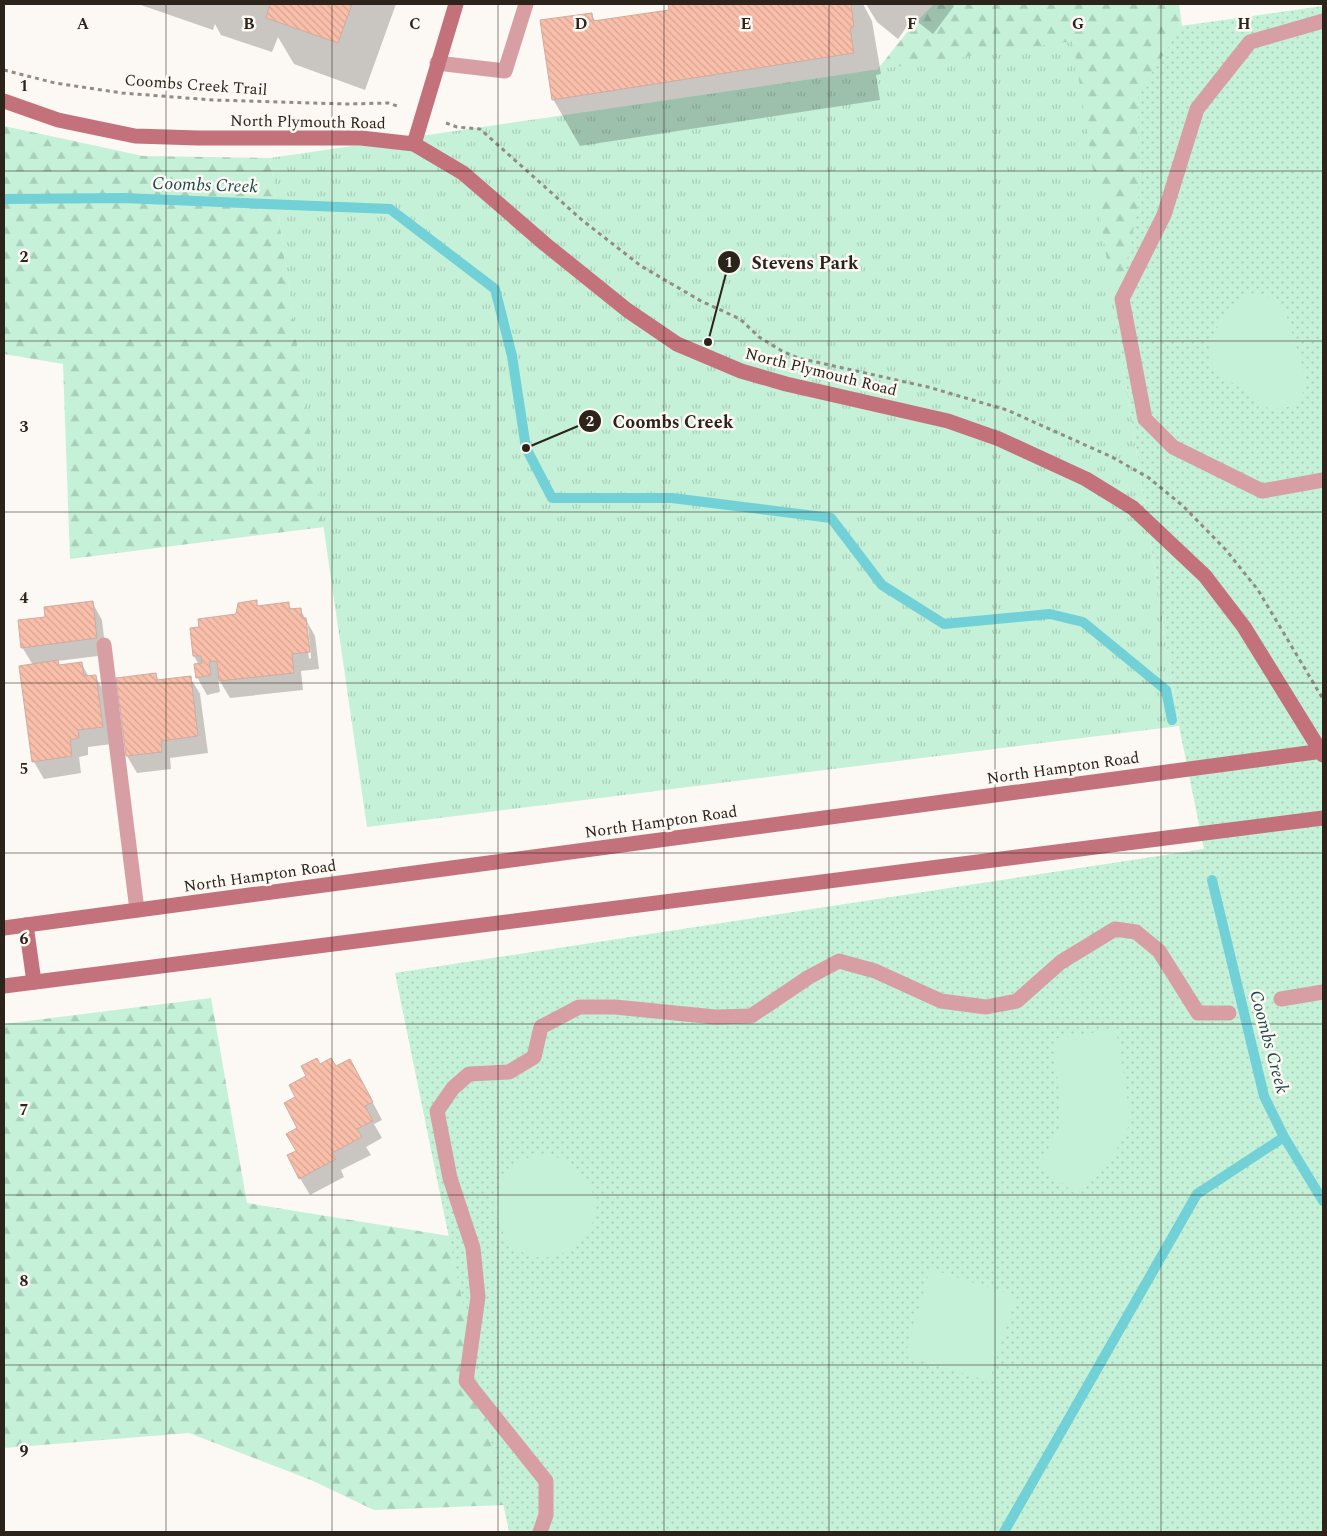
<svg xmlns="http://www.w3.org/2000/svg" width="1327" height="1536" viewBox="0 0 1327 1536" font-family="Spectral,serif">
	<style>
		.grass { fill: url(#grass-dots) }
		.forest { fill: url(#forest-firs) }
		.park { fill: url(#park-tufts) }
		.garden { fill: #c4f1d8 }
		.shadow { fill: #0003; fill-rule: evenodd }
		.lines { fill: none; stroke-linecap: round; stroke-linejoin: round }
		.stream { stroke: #71d1d6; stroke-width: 10 }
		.building { fill: url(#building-back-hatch); stroke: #cdada1 }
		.path { stroke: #938c85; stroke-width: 3; stroke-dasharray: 4 4; stroke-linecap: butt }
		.lane { stroke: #d79fa4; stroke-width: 15 }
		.secondary { stroke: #c3727b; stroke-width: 15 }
		.grid { fill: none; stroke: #2c231a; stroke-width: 1; stroke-opacity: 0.55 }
		.labels { text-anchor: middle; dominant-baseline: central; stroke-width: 5; stroke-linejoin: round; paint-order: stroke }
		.street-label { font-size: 16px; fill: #2c231a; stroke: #fcf8f3 }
		.water-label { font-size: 18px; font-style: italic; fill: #1b474a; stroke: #fcf8f3 }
		.grid-label { font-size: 16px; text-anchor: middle; font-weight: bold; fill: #2c231a; stroke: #fcf8f3; stroke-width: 5; stroke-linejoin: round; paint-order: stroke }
		.leader { fill: none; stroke: #2c231a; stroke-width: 2 }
		.callout-dot { fill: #2c231a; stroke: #fcf8f3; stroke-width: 2 }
		.mark-label { font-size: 15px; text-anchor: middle; font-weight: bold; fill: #fff }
		.callout-label { font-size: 18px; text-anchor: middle; font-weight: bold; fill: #2c231a; stroke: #fcf8f3; stroke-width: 5; stroke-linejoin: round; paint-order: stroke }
	</style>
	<defs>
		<pattern id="grass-dots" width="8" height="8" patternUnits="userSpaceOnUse" patternTransform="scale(1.25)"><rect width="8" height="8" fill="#c4f1d8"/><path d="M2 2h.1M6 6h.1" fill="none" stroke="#a9ceb9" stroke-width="1.8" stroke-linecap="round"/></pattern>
		<pattern id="forest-firs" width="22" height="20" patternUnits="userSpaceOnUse" patternTransform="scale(1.25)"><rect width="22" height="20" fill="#c4f1d8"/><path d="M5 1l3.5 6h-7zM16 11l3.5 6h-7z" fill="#a9ceb9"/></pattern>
		<pattern id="park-tufts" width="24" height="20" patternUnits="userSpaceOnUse" patternTransform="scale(1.25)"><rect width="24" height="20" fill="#c4f1d8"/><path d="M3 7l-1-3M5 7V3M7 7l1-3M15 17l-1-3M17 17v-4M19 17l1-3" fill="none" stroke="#a9ceb9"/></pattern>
		<pattern id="building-back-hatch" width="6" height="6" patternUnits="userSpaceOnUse" patternTransform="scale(1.25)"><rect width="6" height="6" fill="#f9bfaa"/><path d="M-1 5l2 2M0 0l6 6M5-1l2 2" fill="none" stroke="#d6a492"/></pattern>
	</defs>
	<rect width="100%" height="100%" fill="#fcf8f3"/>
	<path class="grass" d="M1323 6V1532H509L395 973 1204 849 1179 726 1073 41Z"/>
	<g class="forest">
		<path d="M934 4H1179L1182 26 1138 94V205L1103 382 808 80 877 70 913 25Z"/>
		<path d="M4 126 143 156 270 158 324 527 70 559 63 364 4 354Z"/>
		<path d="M211 998 247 1203 449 1236 504 1505 374 1510 311 1480 189 1433 4 1448V1024Z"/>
	</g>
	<path class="park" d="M1073 41 1179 726 367 827 270 158Z"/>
	<g class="garden">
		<path d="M1256 292C1265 295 1273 298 1279 305 1288 314 1291 328 1294 340 1300 359 1315 390 1294 404 1287 409 1276 409 1268 408 1259 402 1251 396 1243 390 1214 371 1196 358 1220 323 1232 304 1233 300 1256 292Z"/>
		<path d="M1116 1029 1129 1109C1129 1117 1130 1125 1126 1132 1116 1156 1094 1176 1077 1195L1039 1165 1059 1129 1062 1120 1053 1039Z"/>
		<path d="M547 1155C554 1157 563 1158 568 1162 575 1166 579 1173 584 1179 598 1196 599 1211 589 1232 585 1241 572 1249 563 1253 527 1269 498 1241 495 1205 495 1197 499 1190 501 1183 504 1177 506 1171 511 1167 521 1158 534 1156 547 1155Z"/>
		<path d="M930 1269 1016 1296 989 1381 905 1356Z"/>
	</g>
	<g class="shadow">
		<path d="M138 4H396L365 90 294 64 278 37 272 52 221 35 215 24 213 30Z"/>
		<path d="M675 4H863L872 21 881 74 876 75 880 100 580 146 553 99 591 14 596 22 670 11 669 5Z"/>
		<path d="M866 4H952L954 6 933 34 913 18 898 39 877 22Z"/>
		<path d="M92 602 102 620 106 655 57 661 60 666 81 663 89 677 95 676 105 693 112 744 88 747V755L79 757 81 773 44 779 34 762 20 667 33 665 22 647 46 618Z"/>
		<path d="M256 602 259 607 288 603 292 610 300 609 315 636 319 669 301 671 303 690 230 698 218 678 220 692 207 695 197 677 199 665 194 656 200 628 237 615ZM305 625H308L311 658 309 659Z"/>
		<path d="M155 674 159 681 190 677 200 694 208 753 170 758 171 769 137 773 127 756 117 679Z"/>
		<path d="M320 1066 336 1068 360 1078 382 1120 374 1124 382 1138 366 1147 371 1155 341 1170 344 1177 310 1195 300 1178 297 1151 299 1128 297 1098 308 1077Z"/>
	</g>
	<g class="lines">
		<g class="stream">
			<path d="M4 199 123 198 390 209 495 289 512 356 526 448 552 498H672L831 518 882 585 944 624 1050 614 1083 622 1166 690 1172 720"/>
			<path d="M1212 880 1264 1096 1284 1137 1323 1201"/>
			<path d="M1004 1532 1197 1194 1284 1137"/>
		</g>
	</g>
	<g class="building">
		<path d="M270 4H352L338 43 266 18Z"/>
		<path d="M668 4H851L854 27 850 28 854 53 552 100 540 20 592 13 593 21 669 10Z"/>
		<path d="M257 600V606L289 602V609L301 608 302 618H306L310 652 292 654 294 673 219 681 217 661 209 662 211 675 196 678 194 664 202 663 201 656H193L190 628 199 627 198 619 236 614 238 603Z"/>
		<path d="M93 601 97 638 21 648 18 620 45 617 44 607Z"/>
		<path d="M58 660 59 665 82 662 84 676 96 675 103 727 78 730 79 738 70 740 72 756 32 762 19 666Z"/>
		<path d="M156 673 157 680 191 676 198 736 161 741 162 752 126 756 116 678Z"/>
		<path d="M317 1058 320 1064 331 1058 336 1066 350 1059 373 1102 365 1106 373 1121 357 1129 362 1137 332 1153 336 1159 299 1179 287 1155 296 1151 286 1134 297 1128 284 1103 295 1097 289 1085 306 1076 301 1066Z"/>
	</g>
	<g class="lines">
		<g class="path">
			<path d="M4 70 55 83 122 93 213 100 346 104 388 103 400 107"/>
			<path d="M446 123 457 127 480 129 582 220 641 266 701 301 740 319 759 337 782 351 798 358 928 387 1007 410 1112 457 1149 478 1183 506 1226 550 1258 590 1323 699"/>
		</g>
		<g class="lane">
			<path d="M1323 21 1250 42 1197 109 1164 215 1122 299 1145 419 1173 447 1262 491 1323 480"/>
			<path d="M437 63 505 71 526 4"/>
			<path d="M104 645 137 910"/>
			<path d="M1281 999 1323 992"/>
			<path d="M540 1532 546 1515V1481L466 1381 478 1297 473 1248 450 1178 437 1111 453 1088 469 1074 509 1072 534 1057 541 1027 579 1007H615L715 1017 751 1016 809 977 839 961 875 971 941 1001 986 1007 1017 1001 1061 962 1115 929 1136 932 1159 951 1198 1013H1229"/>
		</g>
		<g class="secondary">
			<path d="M4 101 58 120 135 136 198 138H361L414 144 463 173 545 244 627 310 677 344 741 371 786 384 948 421 999 439 1086 479 1133 508 1205 576 1244 627 1323 755"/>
			<path d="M414 144 456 4"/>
			<path d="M26 925 34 982"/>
			<path d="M4 928 1323 751"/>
			<path d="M4 986 1323 818"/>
		</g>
	</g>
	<path class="grid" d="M166 4V1532M332 4V1532M498 4V1532M664 4V1532M829 4V1532M995 4V1532M1161 4V1532M4 171H1323M4 341H1323M4 512H1323M4 683H1323M4 853H1323M4 1024H1323M4 1195H1323M4 1365H1323"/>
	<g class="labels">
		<g class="street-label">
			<text transform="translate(196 85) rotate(4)">Coombs Creek Trail</text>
			<text transform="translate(308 122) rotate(1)">North Plymouth Road</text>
			<text transform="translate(821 372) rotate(14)">North Plymouth Road</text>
			<text transform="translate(1063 768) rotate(-8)">North Hampton Road</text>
			<text transform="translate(661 822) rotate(-8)">North Hampton Road</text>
			<text transform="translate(260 876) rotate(-8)">North Hampton Road</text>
		</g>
		<g class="water-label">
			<text transform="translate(205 185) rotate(2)">Coombs Creek</text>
			<text transform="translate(1269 1042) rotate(75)">Coombs Creek</text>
		</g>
	</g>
	<g class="grid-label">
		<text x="83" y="29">A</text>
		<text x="249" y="29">B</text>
		<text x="415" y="29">C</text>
		<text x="581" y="29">D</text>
		<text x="746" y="29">E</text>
		<text x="912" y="29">F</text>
		<text x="1078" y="29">G</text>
		<text x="1244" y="29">H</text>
		<text x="24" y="91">1</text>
		<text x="24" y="262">2</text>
		<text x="24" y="432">3</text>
		<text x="24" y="603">4</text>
		<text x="24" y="774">5</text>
		<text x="24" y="944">6</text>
		<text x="24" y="1115">7</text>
		<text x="24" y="1286">8</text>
		<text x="24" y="1456">9</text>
	</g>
	<path class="leader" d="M708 342L729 262M526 448L590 421"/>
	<g class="callout-dot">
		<circle cx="708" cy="342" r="5"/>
		<circle cx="526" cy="448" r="5"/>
		<circle cx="729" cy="262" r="12"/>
		<circle cx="590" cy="421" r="12"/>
	</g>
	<g class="mark-label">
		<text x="729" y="267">1</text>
		<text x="590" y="426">2</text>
	</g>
	<g class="callout-label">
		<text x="805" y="269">Stevens Park</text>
		<text x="673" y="428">Coombs Creek</text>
	</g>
	<rect width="1327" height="1536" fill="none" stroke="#2c231a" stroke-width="10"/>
</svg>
